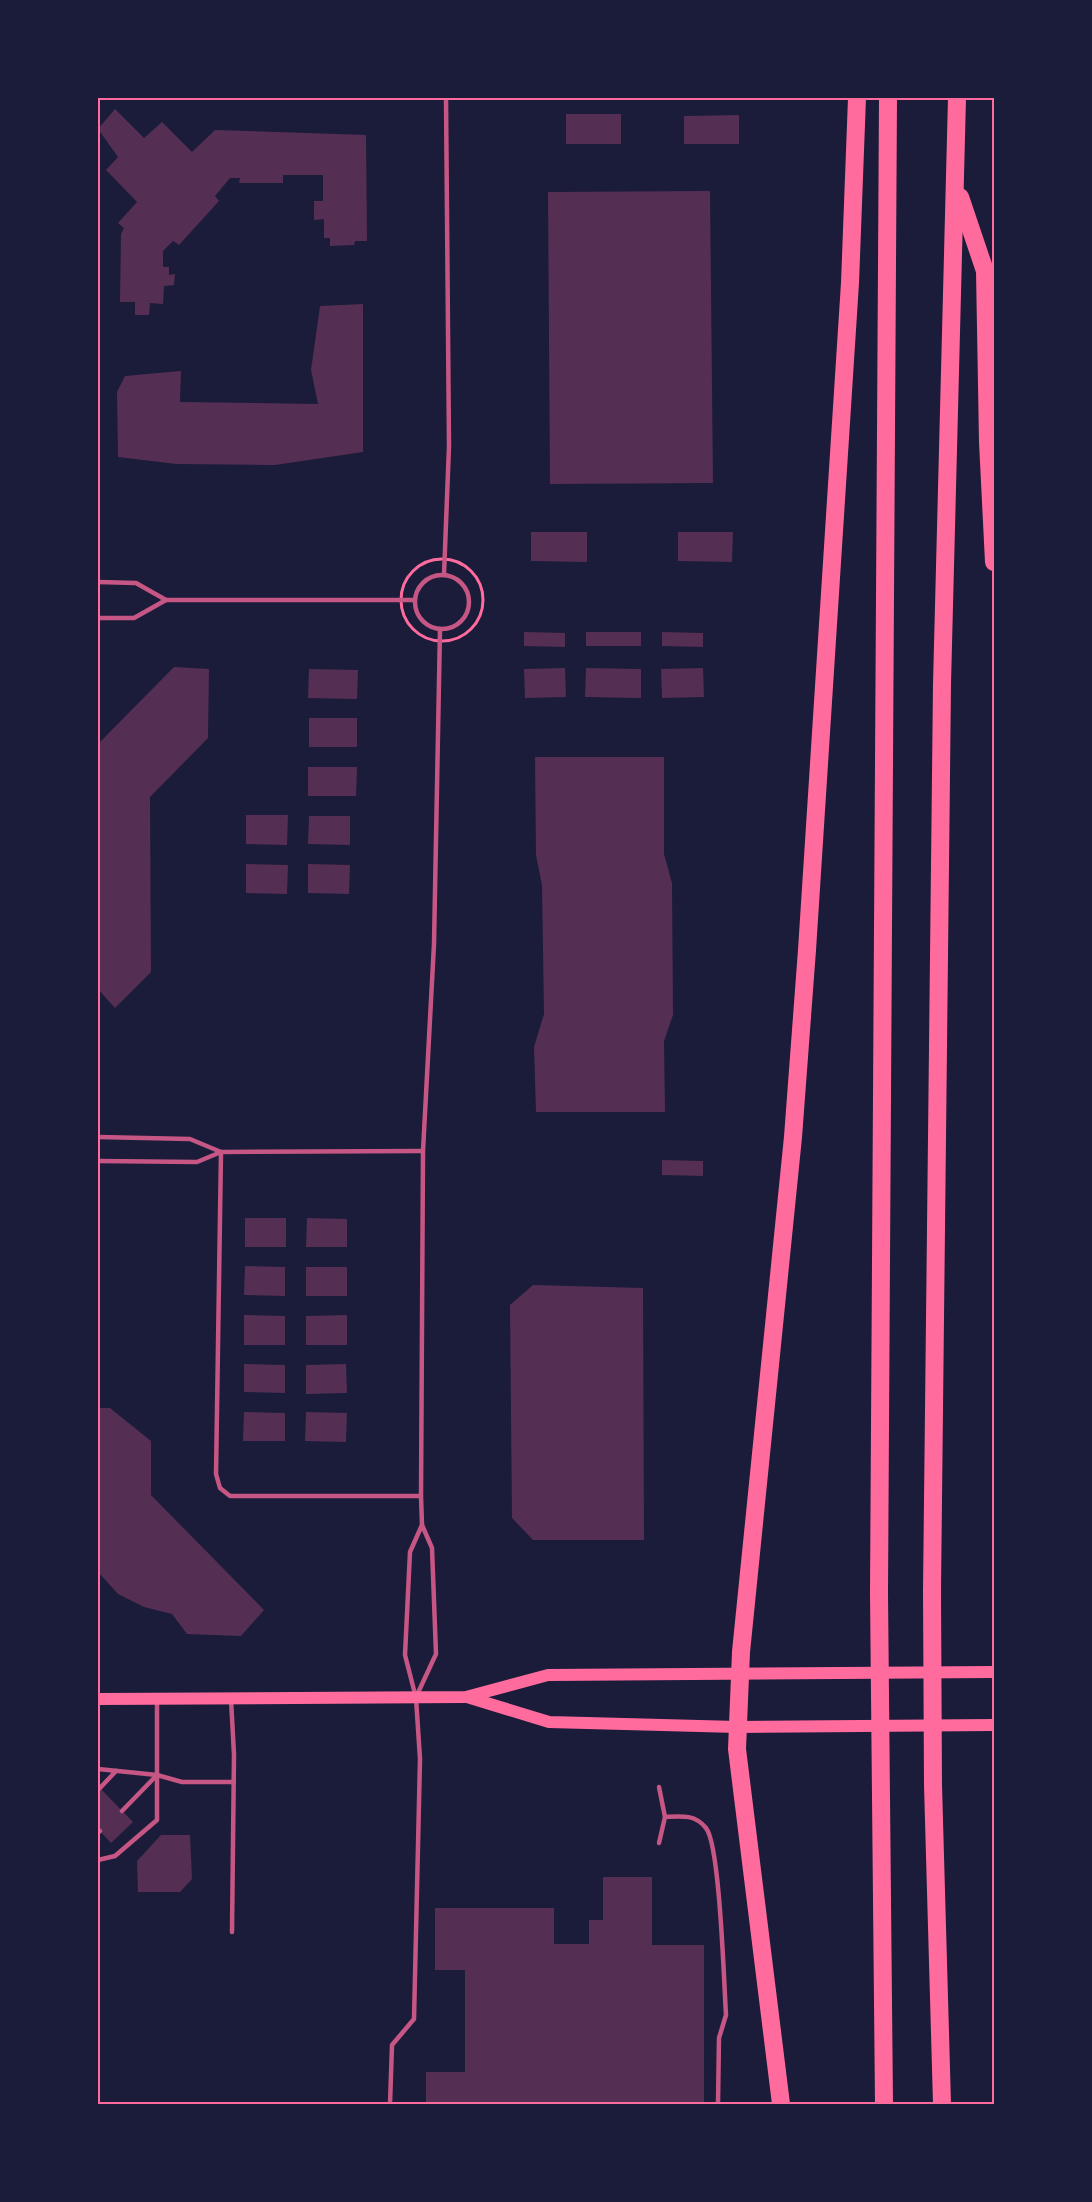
<svg xmlns="http://www.w3.org/2000/svg" width="1092" height="2202" viewBox="0 0 1092 2202" font-family="'PT Sans Narrow',sans-serif">
	<style>
		.building { fill: #542f53 }
		.lines { fill: none; stroke-linecap: round; stroke-linejoin: round }
		.path { stroke: #ff6b9d; stroke-width: 3 }
		.service { stroke: #c65784; stroke-width: 4.5 }
		.secondary { stroke: #ff6b9d; stroke-width: 12 }
		.motorway { stroke: #ff6b9d; stroke-width: 18 }
		.neatline { fill: none; stroke: #ff6b9d; stroke-width: 2 }
	</style>
	<rect width="100%" height="100%" fill="#1b1b3a"/>
	<g class="building">
		<path d="M115 109 144 138 162 122 192 152 215 130 366 135 367 241H355L354 245 330 246V238H324V219L314 220V201H323V175H283V183H239L240 178H230L215 196 219 201 179 245 173 241 163 251V267H169V275L175 274 174 285 164 286 163 304 150 303 149 315H135V302H120L121 234 124 228 118 223 137 202 106 170 118 157 98 129Z"/>
		<rect x="566" y="114" width="55" height="30"/>
		<path d="M739 115V144H684V116Z"/>
		<path d="M710 191 713 483 550 484 548 192Z"/>
		<path d="M363 304V452L275 465 176 464 118 457 117 392 125 376 181 371 180 402 318 404 311 370 320 306Z"/>
		<path d="M531 532H587V562L531 561Z"/>
		<path d="M678 532H733L732 562 678 561Z"/>
		<path d="M524 632 565 633V647L524 646Z"/>
		<rect x="586" y="632" width="55" height="14"/>
		<path d="M662 632 703 633V647L662 646Z"/>
		<path d="M174 667 209 669 208 738 150 797 151 972 115 1008 98 989V744Z"/>
		<path d="M565 668 566 697 525 698 524 669Z"/>
		<path d="M586 668 641 669V698L585 697Z"/>
		<path d="M703 668 704 697 662 698 661 669Z"/>
		<path d="M309 669 358 670 357 699 308 698Z"/>
		<rect x="309" y="718" width="48" height="29"/>
		<path d="M535 757H664V854L672 883 673 1015 664 1041 665 1112H536L534 1047 544 1014 542 885 536 855Z"/>
		<path d="M308 767H357L356 796H308Z"/>
		<path d="M246 815H288L287 845 246 844Z"/>
		<path d="M309 816H350V845L308 844Z"/>
		<path d="M246 864 288 865 287 894 246 893Z"/>
		<path d="M308 864 350 865 349 894 308 893Z"/>
		<path d="M662 1160 703 1161V1176L662 1175Z"/>
		<rect x="245" y="1218" width="41" height="29"/>
		<path d="M307 1218 347 1219V1247H306Z"/>
		<path d="M245 1266 285 1267V1296L244 1295Z"/>
		<rect x="306" y="1267" width="41" height="29"/>
		<path d="M533 1285 643 1288 644 1540H533L512 1518 510 1305Z"/>
		<path d="M244 1315 285 1316V1345H244Z"/>
		<path d="M347 1315V1345H306V1316Z"/>
		<path d="M244 1364 285 1365V1393L244 1392Z"/>
		<path d="M346 1364 347 1393 306 1394V1365Z"/>
		<path d="M98 1408H110L151 1441V1495L264 1610 241 1636 187 1634 172 1614 144 1607 118 1594 99 1573Z"/>
		<path d="M244 1412 285 1413V1441H243Z"/>
		<path d="M306 1412 347 1413 346 1442 305 1441Z"/>
		<path d="M98 1786 133 1822 111 1843 98 1829Z"/>
		<path d="M161 1835H190L192 1879 180 1892H138L137 1861Z"/>
		<path d="M603 1877H652V1945H704V2104H426V2072H465V1970H435V1908H554V1944H589V1920H603Z"/>
	</g>
	<g class="lines">
		<circle class="path" cx="442" cy="600" r="41"/>
		<g class="service">
			<circle cx="442" cy="602" r="27"/>
			<path d="M444 575 449 446 446 98"/>
			<path d="M98 582 136 583 166 600H414"/>
			<path d="M98 618H134L166 600"/>
			<path d="M98 1137 190 1139 221 1152"/>
			<path d="M221 1152 216 1474 220 1488 230 1496H421"/>
			<path d="M98 1161 197 1162 221 1152 423 1151"/>
			<path d="M417 1695 436 1654 432 1548 422 1525 421 1496 423 1151 434 944 440 629"/>
			<path d="M157 1699V1775L182 1782H234"/>
			<path d="M231 1699 234 1755 232 1932"/>
			<path d="M98 1769 157 1775"/>
			<path d="M100 1788 116 1771"/>
			<path d="M122 1811 157 1775"/>
			<path d="M665 1817C681 1816 695 1814 706 1828 720 1845 724 1985 726 2015L719 2038 718 2104"/>
			<path d="M98 1833 100 1831"/>
			<path d="M659 1843 665 1817 659 1787"/>
			<path d="M98 1860 115 1856 157 1820V1775"/>
			<path d="M390 2104 392 2045 414 2019 420 1759 416 1698 405 1655 410 1552 422 1525"/>
		</g>
		<g class="secondary">
			<path d="M467 1697 549 1722 737 1727 994 1725"/>
			<path d="M98 1699 466 1697 548 1675 994 1672"/>
		</g>
		<g class="motorway">
			<path d="M960 197 985 271 988 442 994 562"/>
			<path d="M781 2104 737 1749 741 1652 793 1137 807 950 850 283 857 98"/>
			<path d="M884 2104 879 1593 888 98"/>
			<path d="M942 2104 933 1785 932 1591 942 684 957 98"/>
		</g>
	</g>
	<rect width="1092" height="2202" fill="none" stroke="#1b1b3a" stroke-width="198"/>
	<rect x="99" y="99" width="894" height="2004" class="neatline"/>
</svg>
